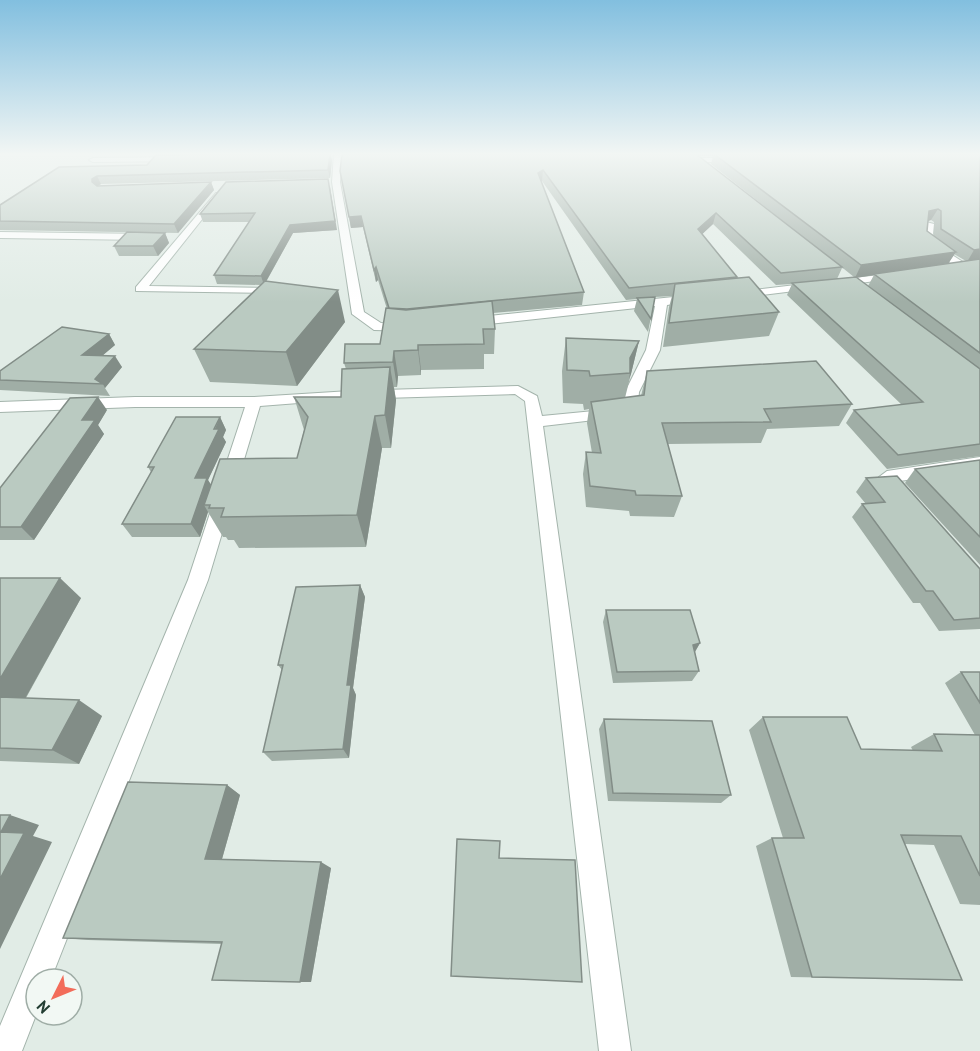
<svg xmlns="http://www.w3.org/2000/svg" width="980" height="1051" viewBox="0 0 980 1051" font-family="'PT Sans',sans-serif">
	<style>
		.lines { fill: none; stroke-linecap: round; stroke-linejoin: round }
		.minor-casing { stroke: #a4b4ac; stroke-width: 2 }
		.minor { fill: #fff; fill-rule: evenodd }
		.wall { fill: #a0aea6; fill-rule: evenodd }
		.shaded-wall { fill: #828d87 }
		.building { fill: #bacac1; stroke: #828d87; stroke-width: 1.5 }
	</style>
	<rect width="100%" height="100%" fill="#e1ece6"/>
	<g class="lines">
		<defs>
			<g id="minor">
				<path d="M334 154H342L340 182 364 312 381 323 411 325V331L374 330 352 314 332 182Z"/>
				<path d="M177 157 180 161 93 162 89 160 93 158Z"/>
				<path d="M693 158H736L740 160 736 162H696Z"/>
				<path d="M216 193 219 194V198L149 286 278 288 284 291 282 293 136 291V287Z"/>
				<path d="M926 222 934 224 932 242 966 264V268H958L923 245Z"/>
				<path d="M0 232 146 234 151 237 146 240 0 238Z"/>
				<path d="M896 273 902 276 900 278 738 298 732 295 738 292Z"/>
				<path d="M693 295 699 299 697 301 667 305 660 350 639 392 637 415 543 426 631 1051H599L525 401 515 394 350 399 260 406 208 580 51 979H36V1015L22 1051H0V1026L188 580 245 407H135L0 412V402L135 397H254L350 391 518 386 537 396 542 416 625 408V392L646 350 655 306 470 326 464 322 470 318Z"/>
				<path d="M980 457V469L900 481 908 490 899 496 893 494 879 477 887 471Z"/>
			</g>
		</defs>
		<use href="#minor" class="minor-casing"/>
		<use href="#minor" class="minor"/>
	</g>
	<g class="wall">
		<path d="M203 154H330L332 160 330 178 101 184 98 186 211 182 214 190 178 233 0 230V205L59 167 147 165Z"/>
		<path d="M696 154 793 229 711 164 713 156H699L697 154H980V456L887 469 846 423 854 410 902 405 787 295 792 284 776 285 713 224 702 234 737 277 779 312 769 336 663 347 669 307 672 296 655 297 648 332 634 311 637 299 626 300 542 181H541L584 292 582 305 493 313 495 329 494 354H484V369L421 370V375L398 376 397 387H394L396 400 391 448H382L366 547 239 548 234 540H228L226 537H223L208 512 200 537H132L122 524 151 472 148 467 220 417 226 430 223 437 226 442 208 480 211 485 297 458 304 430 294 397H341L346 369 344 363 380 344 387 309 378 280 376 282 363 227 351 228 340 171ZM931 220 934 222V237L927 231 928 221ZM954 254 966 261 948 264ZM842 268 844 269 854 277 837 279ZM874 275 868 286 856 277Z"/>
		<path d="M226 182 337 230 293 233 266 282 345 322 297 386 210 382 194 349 261 285 217 284 214 275 250 222H203L200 214Z"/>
		<path d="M165 233 169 243 158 256H119L114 246Z"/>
		<path d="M109 334 115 345 103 355 122 367 105 388 110 396 0 390V371Z"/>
		<path d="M566 338 639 341 625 398 641 396 647 371 852 404 839 426 767 429 761 443 668 444 682 496 674 517 630 516 629 511 586 507 583 474 586 452 592 453 587 423 589 409 584 410 583 404 563 403 562 371Z"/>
		<path d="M107 410 98 425 104 434 34 540H0V488Z"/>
		<path d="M980 460V565L905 483 915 469Z"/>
		<path d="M866 478 980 569V629L939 631 920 603H913L852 517 862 504H866L856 492Z"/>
		<path d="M0 578 81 598 26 698 102 716 79 764 0 761Z"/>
		<path d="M360 585 365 597 353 688 356 695 349 758 272 761 263 752 282 670 278 665Z"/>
		<path d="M606 610 700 643 695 652 699 671 692 681 613 683 603 622Z"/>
		<path d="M961 672H980V905L960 904 934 845 905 844 962 980 791 977 756 846 772 838H783L749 730 763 717 861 749 913 751 911 747 934 734 975 735 945 683Z"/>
		<path d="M604 719 731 795 721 803 608 801 599 729Z"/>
		<path d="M227 785 240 795 222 859 331 868 311 982 221 944 88 940 63 938Z"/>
	</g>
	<g class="shaded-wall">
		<path d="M330 154 332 160 330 178 328 170Z"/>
		<path d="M543 170 542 181 537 183 538 173Z"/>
		<path d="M97 176 101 184 96 187 92 182V179Z"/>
		<path d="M211 182 214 190 178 233 174 224Z"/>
		<path d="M330 187 337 230 293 233 264 285 261 276 290 225Z"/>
		<path d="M938 209 931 220 922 223 929 211Z"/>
		<path d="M716 213 713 224 695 241 698 229Z"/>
		<path d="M361 216 363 227 351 228 349 217Z"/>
		<path d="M165 233 169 243 158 256 153 246Z"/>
		<path d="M980 249V259L967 262 974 250Z"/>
		<path d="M956 252 948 264 855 278 861 265Z"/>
		<path d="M376 267 378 280 376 282 374 270Z"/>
		<path d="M338 290 345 322 297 386 286 352Z"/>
		<path d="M109 334 115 345 90 366 82 355Z"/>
		<path d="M639 341 631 374 629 379 630 373V358Z"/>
		<path d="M418 345 421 370V375L418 350Z"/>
		<path d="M394 351 398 376 397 387 393 362Z"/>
		<path d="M115 356 122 367 105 388 103 384 95 379Z"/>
		<path d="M390 367 396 400 391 448 385 415Z"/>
		<path d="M98 397 107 410 98 425 104 434 34 540 21 527 82 420Z"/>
		<path d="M375 416 382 448 366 547 357 515Z"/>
		<path d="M220 417 226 430 223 437 226 442 208 480 215 491 204 505 208 512 200 537 191 524 195 478Z"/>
		<path d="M60 578 81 598 17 713 0 703V679Z"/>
		<path d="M360 585 365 597 353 688 356 695 349 758 343 749 347 685Z"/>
		<path d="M700 643 693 655V645Z"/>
		<path d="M79 700 102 716 79 764 52 750Z"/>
		<path d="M227 785 240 795 220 866 205 859Z"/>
		<path d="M10 815 39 825 33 836 52 842 0 949V879L1 832Z"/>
		<path d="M321 862 331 868 311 982H300Z"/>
	</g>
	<g class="building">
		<path d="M203 154H330L328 170 97 176 92 179V182L97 186 211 182 174 224 0 221V205L59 167 147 165 156 155Z"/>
		<path d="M342 154H696L842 267 781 273 716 213 698 229 737 277 629 288 543 170 538 173 584 292 407 309 389 308 376 267 374 270 361 216 349 217 340 171Z"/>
		<path d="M714 154H980V249L974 250 941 229V211L938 209 929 211 927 231 956 252 861 265Z"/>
		<path d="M328 179 335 221 290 225 261 276 214 275 255 213 200 214 226 182Z"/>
		<path d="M127 232 165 233 153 246H114Z"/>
		<path d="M980 259V353L874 274Z"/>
		<path d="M749 277 779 312 669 323 675 284Z"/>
		<path d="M856 277 980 369V444L898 455 854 410 923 402 792 283Z"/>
		<path d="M265 281 338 290 286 352 194 349Z"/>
		<path d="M655 297 651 319 637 298Z"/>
		<path d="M492 301 495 329H483L484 344 418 345V350L394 351 393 362 344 363 345 344H380L386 308 406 310Z"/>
		<path d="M62 327 109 334 82 355 115 356 95 379 103 384 0 380V371Z"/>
		<path d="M566 338 639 341 630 358V373L590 376 589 371 567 370Z"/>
		<path d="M816 361 852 404 764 409 771 422 662 423 682 496 636 495 635 491 590 486 586 452 601 453 591 402 644 395 647 371Z"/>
		<path d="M390 367 385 415 375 416 357 515 221 517 224 508H209L210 505H204L220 459 297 458 308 417 294 397H341L342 369Z"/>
		<path d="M98 397 82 420H95L21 527H0V488L70 398Z"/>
		<path d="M176 417H220L214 429H219L195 478H207L191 524H122L154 467H148Z"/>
		<path d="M980 460V537L915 469Z"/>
		<path d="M897 476 980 569V618L954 620 933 591H926L862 504 885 502 866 478Z"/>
		<path d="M0 578H60L0 679Z"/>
		<path d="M360 585 347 685H351L343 749 263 752 283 665H278L296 587Z"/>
		<path d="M606 610H690L700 643 693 645 699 671 617 672Z"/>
		<path d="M961 672H980V703Z"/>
		<path d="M0 697 79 700 52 750 0 748Z"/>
		<path d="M763 717H847L861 749 942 751 934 734 980 735V876L961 836 901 835 962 980 812 977 772 838H804Z"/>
		<path d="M604 719 712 721 731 795 613 793Z"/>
		<path d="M128 782 227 785 205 859 321 862 300 982 212 980 222 942 63 938Z"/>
		<path d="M0 815H10L1 832 24 833 0 879Z"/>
		<path d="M457 839 500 841 499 858 575 860 582 982 451 976Z"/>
	</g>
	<linearGradient id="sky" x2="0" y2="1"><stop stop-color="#82bfdf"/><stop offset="0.51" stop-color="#f2f6f4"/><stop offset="1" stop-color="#f2f6f4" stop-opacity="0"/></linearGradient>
	<rect width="980" height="302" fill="url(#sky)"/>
	<g transform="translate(54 997) rotate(227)"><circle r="28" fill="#f2f8f4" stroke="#9fada6" stroke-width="1.5"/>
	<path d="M0-4.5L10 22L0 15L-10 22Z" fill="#f26c5a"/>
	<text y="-9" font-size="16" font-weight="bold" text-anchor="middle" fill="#223d32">N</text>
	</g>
</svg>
